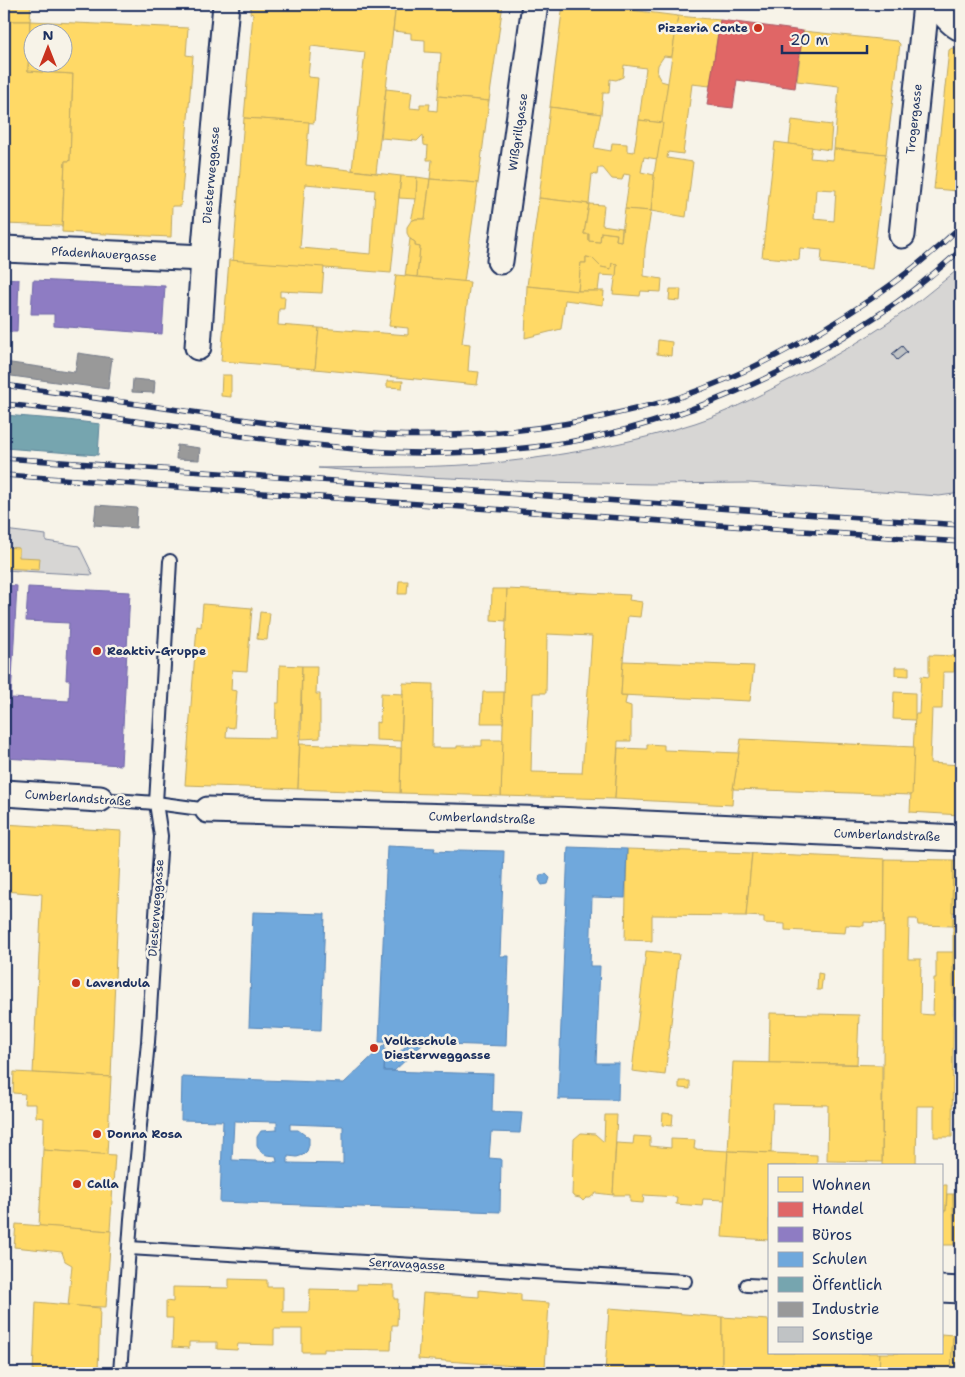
<svg xmlns="http://www.w3.org/2000/svg" width="965" height="1377" viewBox="0 0 965 1377" font-family="'Shantell Sans',sans-serif">
	<style>
		.green { fill: #d7d6d4; stroke: #798299 }
		.homes { fill: #ffd966; stroke: #bba664; fill-rule: evenodd }
		.shops { fill: #e06666; stroke: #a55664 }
		.offices { fill: #8e7cc3; stroke: #6c65a5 }
		.schools { fill: #6fa8dc; stroke: #5684b6; fill-rule: evenodd }
		.public { fill: #76a5af; stroke: #5b8297 }
		.industry { fill: #999; stroke: #737987 }
		.building { fill: #c0c3c5; stroke: #1b2f5e }
		.lines { fill: none; stroke-linecap: round; stroke-linejoin: round }
		.lane-casing { stroke: #1b2f5e; stroke-width: 16 }
		.street-casing { stroke: #1b2f5e; stroke-width: 29 }
		.lane { stroke: #f7f3e8; stroke-width: 12 }
		.street { stroke: #f7f3e8; stroke-width: 25 }
		.rail-casing { stroke: #1b2f5e; stroke-width: 5.5 }
		.rail { stroke: #f7f3e8; stroke-width: 4; stroke-dasharray: 11; stroke-linecap: butt }
		.poi-dot { fill: #c8321e; stroke: #f7f3e8; stroke-width: 2 }
		.labels { text-anchor: middle; dominant-baseline: central; stroke-width: 5; stroke-linejoin: round; paint-order: stroke }
		.poi-label { font-size: 12px; font-weight: bold; fill: #1b2f5e; stroke: #f7f3e8; text-anchor: start }
		.street-label { font-size: 12px; fill: #1b2f5e; stroke: #f7f3e8 }
	</style>
	<rect width="100%" height="100%" fill="#f7f3e8"/>
	<filter id="ink" filterUnits="userSpaceOnUse"><feTurbulence type="fractalNoise" baseFrequency=".02" numOctaves="2"/><feDisplacementMap in="SourceGraphic" scale="10" xChannelSelector="R" yChannelSelector="G"/><feConvolveMatrix kernelMatrix="1 2 1 2 8 2 1 2 1" color-interpolation-filters="sRGB"/></filter>
	<g filter="url(#ink)">
		<g class="green">
			<path d="M961 267V493L939 496 749 483 650 484 541 482 426 477 318 468C379 467 442 468 503 462 567 455 633 443 695 423 725 413 753 399 781 384 829 360 877 333 920 300 934 289 947 278 961 267Z"/>
			<path d="M4 530 46 535V541L79 546 93 575 4 570Z"/>
		</g>
		<g class="homes">
			<path d="M4 4H31L30 21H8V30H4Z"/>
			<path d="M251 4H396L376 173 352 170 365 52 311 46 308 77 318 78 314 123 244 118 253 14 250 13Z"/>
			<path d="M396 4H503L489 101 438 96 441 53 425 52V40L411 39V33L393 31Z"/>
			<path d="M563 4H584L678 16 672 57 664 56 658 65 657 74 661 81 668 83 663 123 639 120 646 68 624 65 623 77 616 80 610 79 609 93H603L601 114 550 107Z"/>
			<path d="M678 16 720 20 710 86 692 84 683 154 668 152 667 158 693 162 686 217 651 211 654 175Z"/>
			<path d="M8 21H30L28 71 73 74 70 161H65L62 226 4 224V129H5Z"/>
			<path d="M30 21 188 28 186 55 193 56 181 206H172L171 237 62 232 65 161H70L73 74 28 71ZM32 32H62V62H32Z"/>
			<path d="M803 31 897 41 900 44 886 154 834 149 839 86 797 81Z"/>
			<path d="M4 36H8L5 129H4Z"/>
			<path d="M952 48 961 49V187L958 191 934 189 949 50Z"/>
			<path d="M386 89 412 92 410 108 420 109V104H430L429 110 437 111 438 96 489 101 478 183 430 179 432 160H427L428 146 424 145 423 135 417 141 381 138Z"/>
			<path d="M550 107 601 114 594 148 611 151 612 143 627 144V151L634 152 639 120 663 123 657 159 644 157 641 172 654 175 651 211 625 209 630 175 624 174 622 180 612 179 603 168H598L597 175 592 174 589 204 539 198Z"/>
			<path d="M244 118 309 122 306 165 401 176 391 273 233 261ZM305 184 375 190 371 254 300 248Z"/>
			<path d="M792 120 832 125 830 150 789 144Z"/>
			<path d="M775 142 812 147 810 158 833 160 834 149 886 154 872 269 821 263 822 250 800 248 799 260 762 257ZM816 189 836 190 834 221 814 219Z"/>
			<path d="M401 176 417 177 416 199 399 198Z"/>
			<path d="M417 177 430 179 425 219H416L411 221 416 199Z"/>
			<path d="M430 179 478 183 464 282 417 277 420 247 415 246V242L410 239 407 233V227L411 221 416 219H425Z"/>
			<path d="M539 198 589 204 584 234H589V241L600 242 601 232 617 234 616 240 621 241 625 209 651 211 645 249 644 276 662 279 661 292 641 291 640 296 613 294 617 264 612 263 611 269 601 267 592 258 586 257V263H581L578 291 527 286Z"/>
			<path d="M589 204 604 205 602 225 622 228 621 241 616 240 617 234 601 232 600 242 589 241V234H584Z"/>
			<path d="M410 239 415 242V246L420 247 417 277 405 276Z"/>
			<path d="M586 257 592 258 601 267 611 269 612 263 617 264 616 276 600 275 598 291H578L581 263H586Z"/>
			<path d="M229 260 324 267 322 293 280 291V297H285L284 309H279L278 325 319 328 315 369 221 361Z"/>
			<path d="M396 275 470 282 462 343 470 344 468 371 479 372 477 385 315 369 319 328 408 335V328L389 326Z"/>
			<path d="M527 286 578 291H604L603 305 565 300 561 329 525 338Z"/>
			<path d="M670 289H681L680 301 669 300Z"/>
			<path d="M658 340 672 342 671 356 657 354Z"/>
			<path d="M222 375H231V397L221 396Z"/>
			<path d="M387 381H403L402 388 387 387Z"/>
			<path d="M4 547 19 548V557L40 558 39 570 4 568Z"/>
			<path d="M399 581H408L407 594H398Z"/>
			<path d="M492 589H507L506 621 491 620Z"/>
			<path d="M507 589 630 595 629 600 642 602 640 617 628 616 623 661 621 695H627L625 704 631 706V741H618L615 799 501 796ZM547 634 592 636 582 773 531 772 533 693H546Z"/>
			<path d="M203 604 252 608 247 671 232 670 231 690 237 691 234 728 227 727 226 737 275 738 276 703H279L280 665 302 666 298 789 185 785 197 626 201 627Z"/>
			<path d="M260 612 270 613 267 640 257 639Z"/>
			<path d="M929 655 955 656 954 672H943L942 709H932L930 763 961 765V815L910 812 915 714H919L921 676 929 677Z"/>
			<path d="M623 661 754 666 750 701 621 695Z"/>
			<path d="M302 666H317L316 694H320V738L301 739Z"/>
			<path d="M895 667H909V676L895 675Z"/>
			<path d="M403 683 433 684 432 748H457V746H482V740H503L501 796 400 793Z"/>
			<path d="M483 692H504L503 723H481Z"/>
			<path d="M894 692 915 693V720L893 719Z"/>
			<path d="M381 693 403 694 401 741 376 740V722L380 723Z"/>
			<path d="M741 739 914 747 912 795 733 789Z"/>
			<path d="M300 744 401 748 400 793 298 789Z"/>
			<path d="M647 744 664 745V750L739 753 733 789 732 805 615 799 618 748 647 749Z"/>
			<path d="M4 824 121 831 111 1077 33 1073 42 894 4 891Z"/>
			<path d="M627 849 752 853 746 916 652 915V941L625 940Z"/>
			<path d="M752 853 885 859 884 923 864 922V926L846 925 845 933 785 930V924L764 923V917L746 916Z"/>
			<path d="M885 859 953 860V926L918 925 917 919H909V923L908 959H921L920 1014 933 1015 934 978H936V952H954L952 1137H934V1106H917L916 1166H882Z"/>
			<path d="M953 860 961 861V913L952 912Z"/>
			<path d="M953 918H961V1000L953 999Z"/>
			<path d="M646 951 679 954 665 1075 632 1071Z"/>
			<path d="M818 973 823 974 821 990H817Z"/>
			<path d="M770 1013 859 1015 857 1064 769 1063Z"/>
			<path d="M733 1062 882 1065V1162L827 1161 828 1105 773 1104 771 1153 728 1151Z"/>
			<path d="M14 1072 111 1077 107 1155 43 1150 44 1118 36 1117V1104H24L25 1094 13 1093Z"/>
			<path d="M679 1081H690V1089L679 1088Z"/>
			<path d="M663 1113 673 1114 672 1126 662 1125Z"/>
			<path d="M605 1115H617L613 1195 596 1193 590 1198H586L583 1201 580 1198 575 1197 572 1195 574 1139 581 1133 595 1134 604 1142Z"/>
			<rect x="958" y="1118" width="3" height="9"/>
			<path d="M634 1136 650 1137V1146L671 1148V1139L695 1140 694 1149 728 1151 725 1200 703 1199 702 1206 676 1204 677 1197 644 1195 643 1203 630 1202V1195H613L616 1143 633 1144Z"/>
			<path d="M43 1150 115 1155 110 1231 39 1226Z"/>
			<path d="M728 1151 817 1155V1166H769V1240L722 1237Z"/>
			<path d="M941 1185H947L946 1211H941Z"/>
			<path d="M947 1194H953L954 1245H941V1211H946Z"/>
			<path d="M953 1194H961V1246L954 1245Z"/>
			<path d="M16 1224 111 1231 106 1307 68 1306 72 1265 65 1261 62 1252 14 1247Z"/>
			<path d="M229 1279 267 1280V1287H283V1312H309L310 1289 357 1290V1284L394 1285V1299H398L397 1325H392L391 1350 324 1349V1352H302V1329H274V1345L238 1344 237 1350 217 1349V1342H189V1348L172 1347 173 1318H166V1301L173 1302V1287L229 1288Z"/>
			<path d="M479 1290 521 1294V1301L549 1303 545 1368 418 1359 423 1293 479 1297Z"/>
			<path d="M36 1302 100 1308 98 1373H33Z"/>
			<path d="M609 1308 722 1317V1373H605Z"/>
			<path d="M722 1317 769 1320V1353H880L879 1373H722Z"/>
			<path d="M941 1334 953 1335 951 1373H879L880 1353H941Z"/>
			<path d="M953 1335 961 1336V1373H951Z"/>
		</g>
		<path class="shops" d="M720 20 803 31 795 88 737 80 733 108 707 105Z"/>
		<g class="offices">
			<path d="M4 278 19 279 17 332H4Z"/>
			<path d="M33 280 165 286 162 334 54 326V314H31Z"/>
			<path d="M4 585 17 586 11 698 69 701 70 680H66L69 623 26 621 28 587 130 592 121 765 4 758Z"/>
		</g>
		<g class="schools">
			<path d="M387 846 435 848 434 851 457 852 458 850 504 851 500 956H509L506 1046 379 1042Z"/>
			<path d="M568 847 627 849 625 898 592 897 590 966H600L596 1063H619L618 1100 558 1099Z"/>
			<path d="M546 874 550 878 548 884 542 885 539 880 540 875Z"/>
			<path d="M253 912 325 914 321 1030 249 1027Z"/>
			<path d="M409 1043H424L394 1071H384L385 1060H391Z"/>
			<path d="M385 1044 384 1071 493 1074 492 1112 522 1113 520 1133 491 1132 489 1158 501 1159 500 1212 220 1202 223 1121 181 1120 182 1077 344 1083ZM234 1121 277 1122V1130L261 1131 257 1137V1145L261 1152 267 1155 276 1156 277 1162 232 1160ZM290 1124 343 1126V1164L288 1163V1156L297 1157 303 1155 307 1151 309 1145V1138L298 1130H290Z"/>
		</g>
		<path class="public" d="M4 415 67 420 100 424 98 455 4 448Z"/>
		<g class="industry">
			<path d="M78 353 112 358 108 389 4 375V362L75 372Z"/>
			<path d="M133 379 155 381 154 393 132 392Z"/>
			<path d="M177 445 200 448 199 460 176 459Z"/>
			<path d="M96 505 137 508 136 528 94 525Z"/>
		</g>
		<path class="building" d="M902 346 907 352 897 360 892 354Z"/>
		<g class="lines">
			<defs>
				<g id="lane">
					<path d="M100 799 156 803 208 810"/>
					<path d="M129 1248 685 1281"/>
					<path d="M747 1285 769 1286"/>
					<path d="M120 1373 131 1219 148 1042 161 836 156 803 170 561"/>
				</g>
				<g id="street">
					<path d="M937 4C943 13 951 24 961 28"/>
					<path d="M902 235 926 4"/>
					<path d="M4 249 204 258"/>
					<path d="M500 261 535 4"/>
					<path d="M198 347 204 258 226 4"/>
					<path d="M4 793 100 799"/>
					<path d="M208 810 556 820 961 838"/>
					<path d="M941 1289 961 1290"/>
				</g>
			</defs>
			<use href="#lane" class="lane-casing"/>
			<use href="#street" class="street-casing"/>
			<use href="#lane" class="lane"/>
			<use href="#street" class="street"/>
			<defs>
				<g id="rail">
					<path d="M4 385C71 394 138 404 206 414 266 423 327 432 388 435 470 438 551 430 631 410 647 406 664 402 680 397 738 377 793 349 845 316 886 290 926 260 961 226"/>
					<path d="M4 404C112 415 218 436 326 446 346 448 366 451 387 452 447 455 509 452 569 442 679 423 798 371 890 307 915 290 938 270 961 250"/>
					<path d="M4 458 961 525"/>
					<path d="M4 475 961 542"/>
				</g>
			</defs>
			<use href="#rail" class="rail-casing"/>
			<use href="#rail" class="rail"/>
		</g>
	</g>
	<g class="poi-dot">
		<circle cx="758" cy="28" r="5"/>
		<circle cx="97" cy="651" r="5"/>
		<circle cx="76" cy="983" r="5"/>
		<circle cx="374" cy="1048" r="5"/>
		<circle cx="97" cy="1134" r="5"/>
		<circle cx="77" cy="1184" r="5"/>
	</g>
	<g class="labels">
		<g class="poi-label">
			<text x="748" y="28" text-anchor="end">Pizzeria Conte</text>
			<text x="107" y="651">Reaktiv-Gruppe</text>
			<text x="86" y="983">Lavendula</text>
			<text x="384" y="1041">Volksschule<tspan x="384" dy="14">Diesterweggasse</tspan></text>
			<text x="107" y="1134">Donna Rosa</text>
			<text x="87" y="1184">Calla</text>
		</g>
		<g class="street-label">
			<text transform="translate(914 119) rotate(-84)">Trogergasse</text>
			<text transform="translate(518 132) rotate(-82)">Wißgrillgasse</text>
			<text transform="translate(211 175) rotate(-85)">Diesterweggasse</text>
			<text transform="translate(104 254) rotate(3)">Pfadenhauergasse</text>
			<text transform="translate(78 798) rotate(4)">Cumberlandstraße</text>
			<text transform="translate(482 818) rotate(2)">Cumberlandstraße</text>
			<text transform="translate(887 835) rotate(2)">Cumberlandstraße</text>
			<text transform="translate(156 908) rotate(-86)">Diesterweggasse</text>
			<text transform="translate(407 1264) rotate(3)">Serravagasse</text>
		</g>
	</g>
	<rect width="965" height="1377" fill="none" stroke="#f7f3e8" stroke-width="20"/>
	<rect x="10" y="10" width="945" height="1357" fill="none" stroke="#1b2f5e" stroke-width="2" filter="url(#ink)"/>
	<rect x="768" y="1164" width="175" height="190" fill="#f7f3e8" stroke="#9fa5b1"/>
	<rect x="778" y="1177" width="25" height="15" fill="#ffd966" stroke="#9fa5b1"/>
	<text x="812" y="1190" font-size="15" fill="#1b2f5e">Wohnen</text>
	<rect x="778" y="1202" width="25" height="15" fill="#e06666" stroke="#9fa5b1"/>
	<text x="812" y="1214" font-size="15" fill="#1b2f5e">Handel</text>
	<rect x="778" y="1227" width="25" height="15" fill="#8e7cc3" stroke="#9fa5b1"/>
	<text x="812" y="1240" font-size="15" fill="#1b2f5e">Büros</text>
	<rect x="778" y="1252" width="25" height="15" fill="#6fa8dc" stroke="#9fa5b1"/>
	<text x="812" y="1264" font-size="15" fill="#1b2f5e">Schulen</text>
	<rect x="778" y="1277" width="25" height="15" fill="#76a5af" stroke="#9fa5b1"/>
	<text x="812" y="1290" font-size="15" fill="#1b2f5e">Öffentlich</text>
	<rect x="778" y="1302" width="25" height="15" fill="#999999" stroke="#9fa5b1"/>
	<text x="812" y="1314" font-size="15" fill="#1b2f5e">Industrie</text>
	<rect x="778" y="1327" width="25" height="15" fill="#c0c3c5" stroke="#9fa5b1"/>
	<text x="812" y="1340" font-size="15" fill="#1b2f5e">Sonstige</text>
	<g transform="translate(48 48)"><circle r="24" fill="#f7f3e8" stroke="#9fa5b1"/>
	<path d="M0-4L9 19L0 12L-9 19Z" fill="#c8321e"/>
	<text y="-8" font-size="14" font-weight="bold" text-anchor="middle" fill="#1b2f5e">N</text>
	</g>
	<path d="M782 45v8h85v-8" fill="none" stroke="#1b2f5e" stroke-width="2.5"/>
	<text x="790" y="45" font-size="15" fill="#1b2f5e" stroke="#f7f3e8" stroke-width="4" paint-order="stroke">20 m</text>
</svg>
